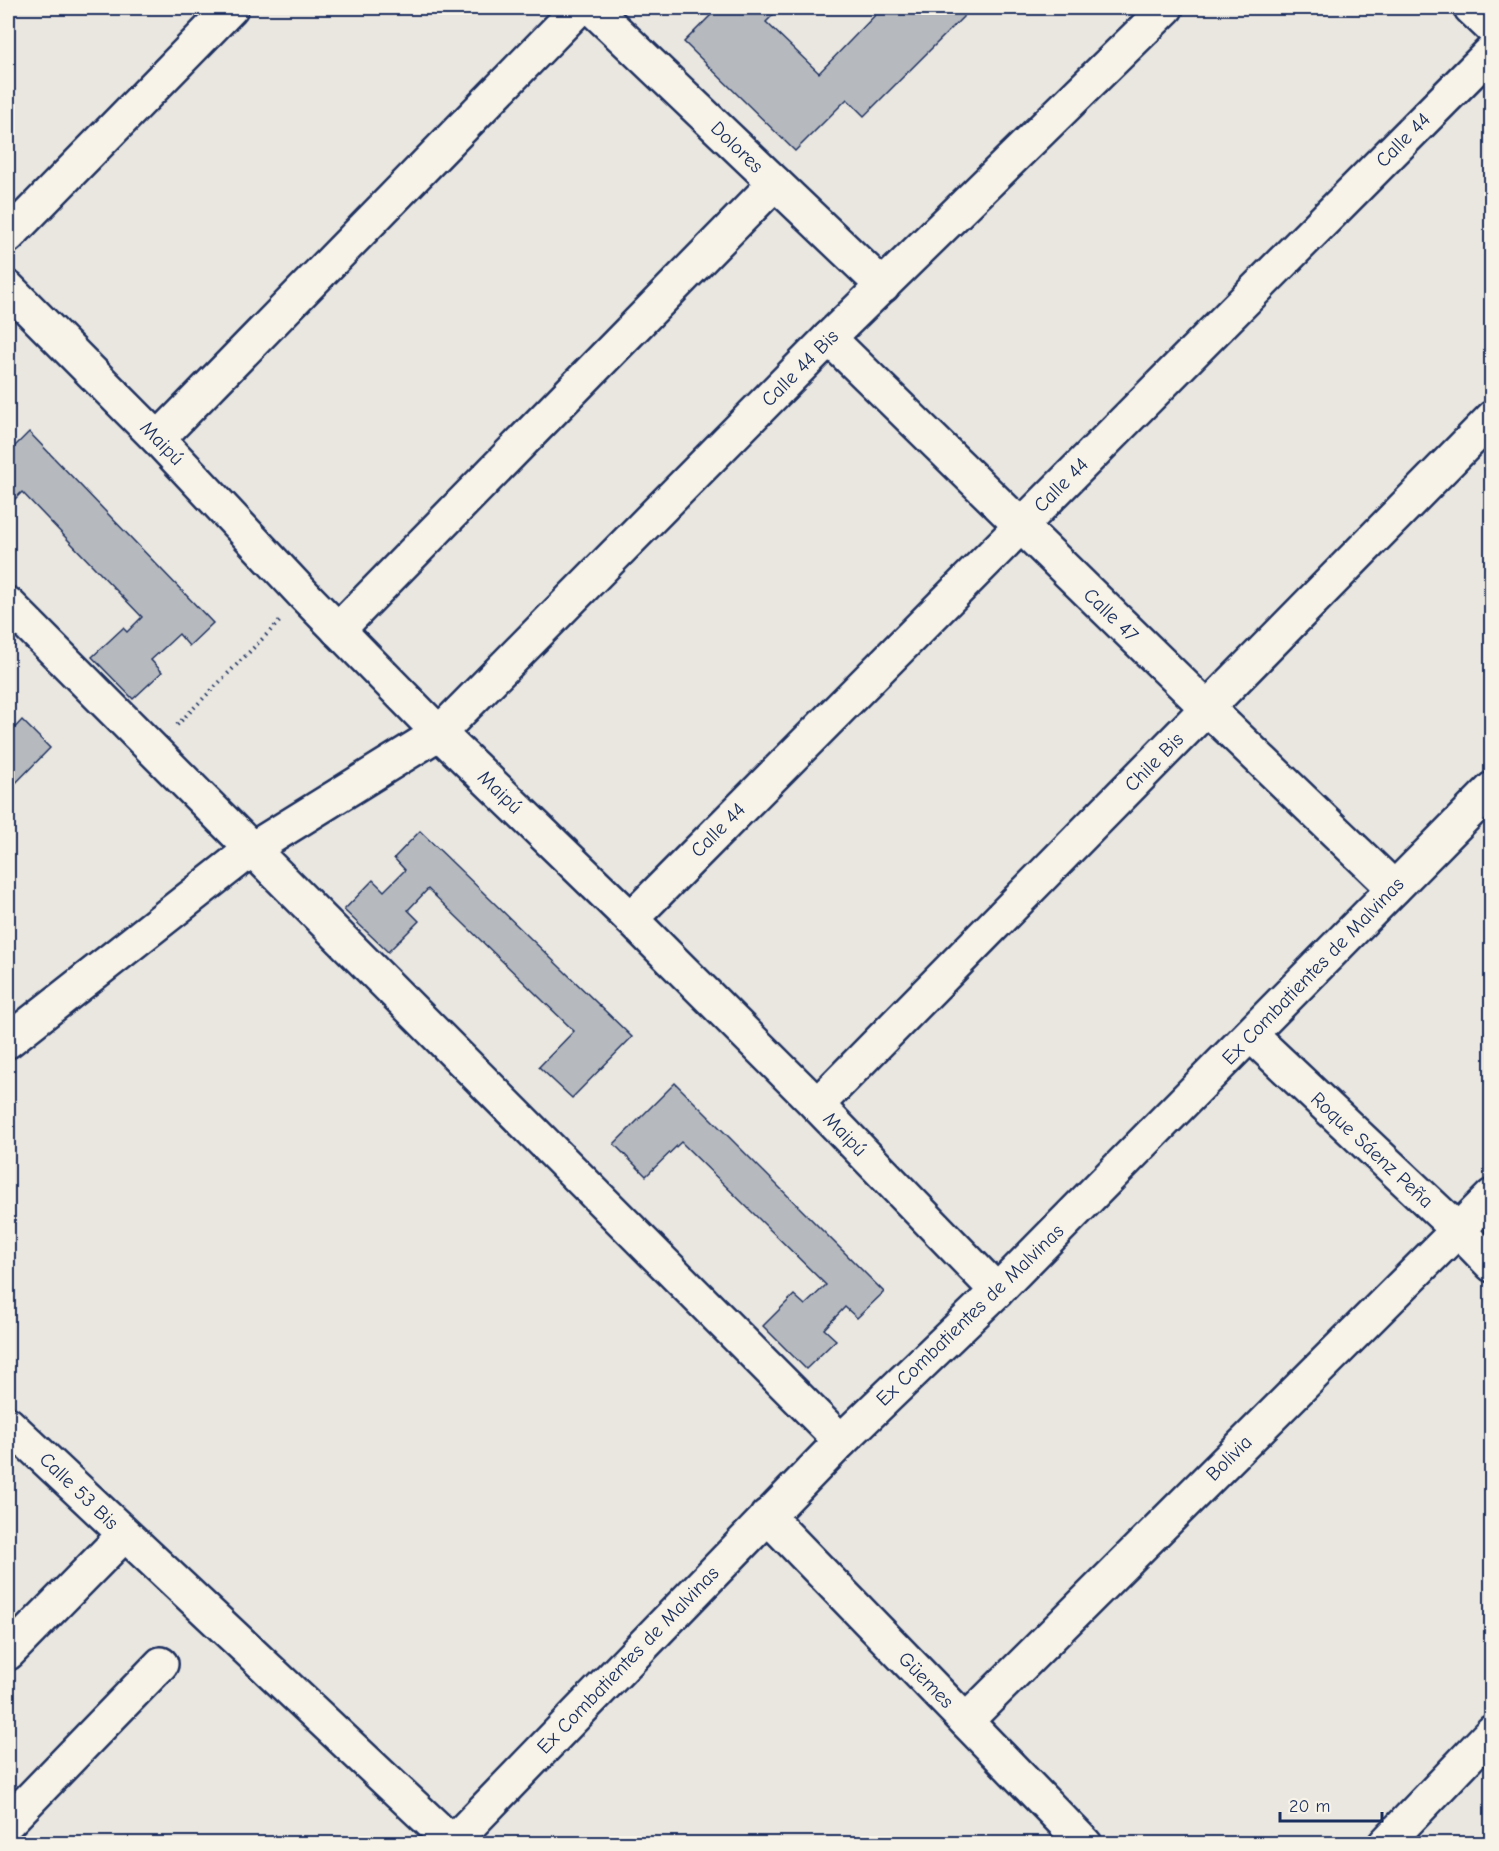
<svg xmlns="http://www.w3.org/2000/svg" width="1499" height="1851" viewBox="0 0 1499 1851" font-family="'Comic Neue',sans-serif">
	<style>
		.building { fill: #b6babf; stroke: #1b2f5e; stroke-width: 1.5 }
		.lines { fill: none; stroke-linecap: round; stroke-linejoin: round }
		.minor-casing { stroke: #1b2f5e; stroke-width: 38 }
		.path { stroke: #1b2f5e; stroke-width: 4; stroke-dasharray: 1.5 4.5; stroke-linecap: butt }
		.minor { stroke: #f7f3e8; stroke-width: 33 }
		.labels { text-anchor: middle; dominant-baseline: central; stroke-width: 4.5; stroke-linejoin: round; paint-order: stroke }
		.street-label { font-size: 20px; fill: #1b2f5e; stroke: #f7f3e8 }
	</style>
	<rect width="100%" height="100%" fill="#eae7e0"/>
	<filter id="ink" filterUnits="userSpaceOnUse"><feTurbulence type="fractalNoise" baseFrequency=".0167" numOctaves="2"/><feDisplacementMap in="SourceGraphic" scale="12" xChannelSelector="R" yChannelSelector="G"/><feConvolveMatrix kernelMatrix="1 2 1 2 8 2 1 2 1" color-interpolation-filters="sRGB"/></filter>
	<g filter="url(#ink)">
		<g class="building">
			<path d="M718 8H780L766 22 819 73 882 8H972L864 116 847 99 795 151 684 42Z"/>
			<path d="M29 432 213 623 189 646 179 634 151 660 162 672 133 699 92 657 123 628 127 632 142 617 22 492 8 506 11 509 8 512V453Z"/>
			<path d="M22 720 50 748 8 791V735Z"/>
			<path d="M420 831 632 1037 572 1098 539 1067 574 1031 428 889 408 910 419 921 388 952 344 910 373 880 384 891 405 870 394 858Z"/>
			<path d="M675 1083 884 1292 857 1318 845 1307 824 1329 836 1340 806 1369 763 1326 794 1295 805 1305 826 1285 681 1142 646 1176 614 1144Z"/>
		</g>
		<g class="lines">
			<defs>
				<g id="minor">
					<path d="M592 8 883 286"/>
					<path d="M1471 8 1492 28"/>
					<path d="M8 236 231 8"/>
					<path d="M8 288 158 439 305 596 439 733 631 919 817 1105 997 1291"/>
					<path d="M829 338 1207 708 1394 888"/>
					<path d="M158 439 579 8"/>
					<path d="M8 604 841 1441"/>
					<path d="M338 630 775 183"/>
					<path d="M631 919 1492 51"/>
					<path d="M1251 1035 1458 1230 1492 1265"/>
					<path d="M8 1041 252 849 439 733 829 338 1166 8"/>
					<path d="M817 1105 1492 418"/>
					<path d="M8 1424 454 1844"/>
					<path d="M767 1516 1085 1844"/>
					<path d="M8 1653 124 1535"/>
					<path d="M966 1721 1492 1196"/>
					<path d="M8 1822 161 1664"/>
					<path d="M451 1844 841 1441 997 1291 1492 789"/>
					<path d="M1385 1844 1492 1732"/>
				</g>
			</defs>
			<use href="#minor" class="minor-casing"/>
			<path class="path" d="M177 725 281 620"/>
			<use href="#minor" class="minor"/>
		</g>
	</g>
	<g class="labels">
		<g class="street-label">
			<text transform="translate(1403 140) rotate(-45)">Calle 44</text>
			<text transform="translate(737 147) rotate(44)">Dolores</text>
			<text transform="translate(800 368) rotate(-45)">Calle 44 Bis</text>
			<text transform="translate(162 443) rotate(46)">Maipú</text>
			<text transform="translate(1061 485) rotate(-45)">Calle 44</text>
			<text transform="translate(1111 615) rotate(44)">Calle 47</text>
			<text transform="translate(1154 762) rotate(-45)">Chile Bis</text>
			<text transform="translate(500 792) rotate(44)">Maipú</text>
			<text transform="translate(718 830) rotate(-45)">Calle 44</text>
			<text transform="translate(1313 971) rotate(-46)">Ex Combatientes de Malvinas</text>
			<text transform="translate(845 1134) rotate(46)">Maipú</text>
			<text transform="translate(1372 1150) rotate(43)">Roque Sáenz Peña</text>
			<text transform="translate(970 1315) rotate(-44)">Ex Combatientes de Malvinas</text>
			<text transform="translate(1229 1458) rotate(-45)">Bolivia</text>
			<text transform="translate(79 1491) rotate(44)">Calle 53 Bis</text>
			<text transform="translate(628 1660) rotate(-46)">Ex Combatientes de Malvinas</text>
			<text transform="translate(926 1680) rotate(46)">Güemes</text>
		</g>
	</g>
	<rect width="1499" height="1851" fill="none" stroke="#f7f3e8" stroke-width="30"/>
	<rect x="15" y="15" width="1469" height="1821" fill="none" stroke="#1b2f5e" stroke-width="2" filter="url(#ink)"/>
	<path d="M1280 1812v9h102v-9" fill="none" stroke="#1b2f5e" stroke-width="3"/>
	<text x="1289" y="1812" font-size="18" fill="#1b2f5e" stroke="#f7f3e8" stroke-width="4.5" paint-order="stroke">20 m</text>
</svg>
